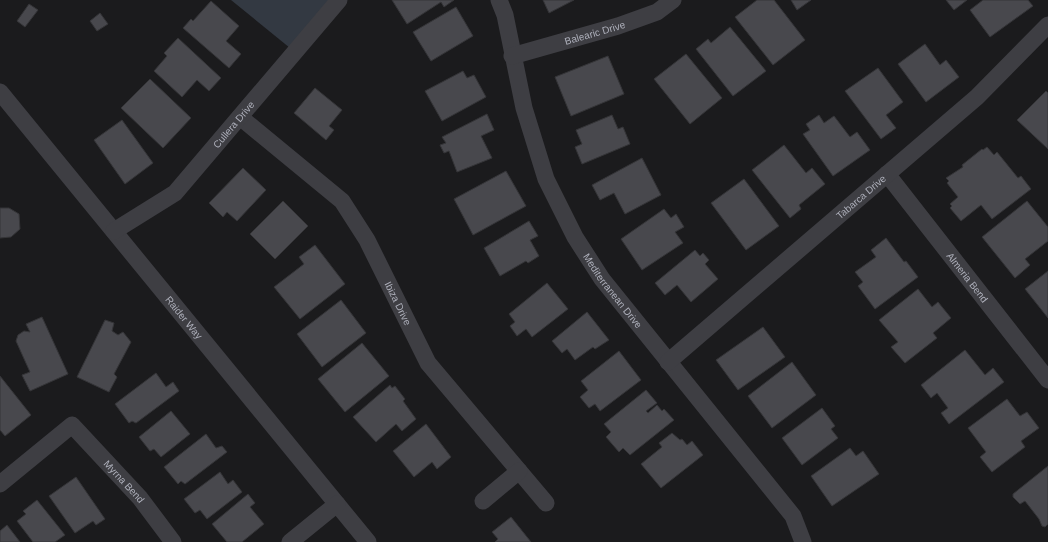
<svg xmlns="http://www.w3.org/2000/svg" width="1048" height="542" viewBox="0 0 1048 542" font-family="Arial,sans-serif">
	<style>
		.water { fill: #333942 }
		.building { fill: #48484d; stroke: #353538 }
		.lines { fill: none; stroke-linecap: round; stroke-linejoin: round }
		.minor { stroke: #3e3e43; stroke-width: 17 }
		.labels { text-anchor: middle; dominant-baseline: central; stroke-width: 3; stroke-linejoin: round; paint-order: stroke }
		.street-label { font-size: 10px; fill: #aeb0bb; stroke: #161518 }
	</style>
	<rect width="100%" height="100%" fill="#1b1b1d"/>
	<path class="water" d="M231 0H329L290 48Z"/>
	<g class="building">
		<path d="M392 0H454L444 7 441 2 407 24Z"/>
		<path d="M543 0H574L549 13Z"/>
		<path d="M757 0H774L805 40 773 65 735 17Z"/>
		<path d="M791 0H811L797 10Z"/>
		<path d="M946 0H967L954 10Z"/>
		<path d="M983 0H1028L1033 6 990 37 970 10Z"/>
		<path d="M211 1 239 26 226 41 241 54 229 68 183 28 191 19 193 21Z"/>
		<path d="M29 4 38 10 25 27 17 21Z"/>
		<path d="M456 7 473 36 431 61 413 32Z"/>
		<path d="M100 13 108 24 97 31 90 21Z"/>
		<path d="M730 27 766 71 733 96 696 49 708 39 711 43Z"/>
		<path d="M178 38 221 78 209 91 197 80 182 97 154 71 167 56 164 53Z"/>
		<path d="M925 44 940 65 946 60 959 77 926 102 898 64Z"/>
		<path d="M686 54 722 98 690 124 654 79Z"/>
		<path d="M608 56 624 94 571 116 555 77Z"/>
		<path d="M878 68 903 102 886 115 896 128 881 139 845 91Z"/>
		<path d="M463 71 467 78 474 75 486 97 442 121 425 91Z"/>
		<path d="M150 79 191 118 163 148 121 108Z"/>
		<path d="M315 88 342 110 329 126 334 130 326 140 294 113Z"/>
		<path d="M1046 91 1048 93V149L1017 120Z"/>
		<path d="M487 114 494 130 481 136 492 158 457 172 449 151 444 153 440 145 446 143 442 137Z"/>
		<path d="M612 115 618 129 623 127 630 144 582 164 575 147 582 144 576 130Z"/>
		<path d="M819 115 824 123 834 116 850 137 857 132 870 150 833 176 803 134 810 130 806 124Z"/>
		<path d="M122 120 153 163 125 184 94 140Z"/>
		<path d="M784 145 806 173 812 168 825 184 799 205 801 209 790 218 752 170Z"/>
		<path d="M987 147 994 155 997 152 1018 178 1021 176 1031 189 992 219 981 205 961 221 950 208 952 206 950 204 958 197 947 183 949 181 946 178 963 167 962 165 982 149 983 150Z"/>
		<path d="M642 158 661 195 625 214 614 193 600 200 592 185Z"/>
		<path d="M243 168 266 190 237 221 227 212 223 217 209 203Z"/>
		<path d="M506 171 526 206 473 235 454 199Z"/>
		<path d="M744 179 779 226 746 250 711 203Z"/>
		<path d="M283 201 308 226 275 259 250 234Z"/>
		<path d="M1027 201 1048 227V241L1025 259 1030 265 1015 278 982 237Z"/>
		<path d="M0 208H9L19 214 20 229 11 237 0 238Z"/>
		<path d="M664 209 671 218 676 214 684 227 675 232 683 243 642 270 621 239Z"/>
		<path d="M529 221 538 236 530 240 539 256 528 263 526 261 500 276 484 248Z"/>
		<path d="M886 238 904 262 906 261 918 277 875 309 858 286 863 282 855 272 876 257 871 250Z"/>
		<path d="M315 245 345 284 300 319 274 287 304 264 299 257Z"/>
		<path d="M695 250 700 256 703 253 709 260 705 264 718 279 691 302 677 285 665 295 655 283Z"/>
		<path d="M1048 271V318L1025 289Z"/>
		<path d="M547 283 568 309 532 337 526 329 517 336 510 326 515 322 509 314Z"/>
		<path d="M918 289 932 307 938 302 951 318 933 333 937 338 905 363 891 347 898 342 879 320Z"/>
		<path d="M341 300 366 333 322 367 297 334Z"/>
		<path d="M587 312 609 340 595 349 593 347 575 360 567 349 562 353 552 341Z"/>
		<path d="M42 317 68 374 30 391 22 375 30 372 16 341 18 335 24 331 30 332 26 324Z"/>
		<path d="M105 320 114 323 112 331 118 335 123 332 131 342 114 374 117 377 109 392 77 377Z"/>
		<path d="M763 327 785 357 738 390 716 360Z"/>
		<path d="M362 343 389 376 345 412 318 379Z"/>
		<path d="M965 350 985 375 993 368 1004 382 949 424 941 413 948 408 937 393 931 398 921 385Z"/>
		<path d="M619 351 641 380 600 411 595 404 589 408 580 397 588 390 581 381Z"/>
		<path d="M792 362 816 395 772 428 748 396Z"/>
		<path d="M156 373 166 387 173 382 179 391 136 423 132 421 129 423 115 404Z"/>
		<path d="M0 376 31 415 5 436 0 430Z"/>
		<path d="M390 385 392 388 395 386 405 399 403 401 416 419 402 431 396 424 376 442 353 417Z"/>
		<path d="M646 390 657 403 646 411 648 413 657 405 662 411 664 409 674 420 630 455 623 448 619 452 606 437 611 432 604 424Z"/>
		<path d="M1007 399 1020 416 1027 412 1039 428 1021 441 1025 447 992 472 980 457 986 452 968 428Z"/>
		<path d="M822 408 835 426 831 429 838 438 802 465 782 438Z"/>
		<path d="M171 411 190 434 161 457 154 449 150 451 139 437Z"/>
		<path d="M426 424 451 457 437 469 432 462 414 477 393 451Z"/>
		<path d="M672 433 680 440 682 439 687 445 692 441 703 455 661 488 641 464 662 447 659 443Z"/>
		<path d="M206 434 216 448 222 446 227 452 185 484 181 481 178 484 164 467Z"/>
		<path d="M850 448 856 456 863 451 879 474 832 506 811 476Z"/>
		<path d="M1048 466V524L1045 527 1042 526 1039 519 1025 501 1020 504 1013 497V494Z"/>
		<path d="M220 472 228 484 233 480 242 492 207 519 200 510 195 513 184 499Z"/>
		<path d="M76 477 105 519 96 525 93 521 75 533 49 496Z"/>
		<path d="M248 494 255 503 250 507 264 524 242 542H227L212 524Z"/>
		<path d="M37 500 65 535 55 542H33L17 521 26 514 23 511Z"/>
		<path d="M511 517 531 542H495L498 539 492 532Z"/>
		<path d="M7 525 20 542H0V531Z"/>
	</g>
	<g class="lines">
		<g class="minor">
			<path id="s1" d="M499 0 505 15 524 108 546 179 575 237 602 279 793 516 803 542"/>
			<path id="s2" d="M512 56 618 26 657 12 673 0"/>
			<path id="s3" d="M0 92 368 542"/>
			<path id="s4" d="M240 117 342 201 367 240 428 363 546 503"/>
			<path id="s5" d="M887 174 1048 380"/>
			<path id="s6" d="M114 231 175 193 339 0"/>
			<path id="s7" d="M668 362 977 97 1048 25"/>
			<path id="s8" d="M0 484 72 425 140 498 173 542"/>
			<path d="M483 501 519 471"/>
			<path d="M290 542 337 504"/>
		</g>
	</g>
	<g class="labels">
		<g class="street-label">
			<text stroke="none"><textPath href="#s2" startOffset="86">Balearic Drive</textPath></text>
			<text stroke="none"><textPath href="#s6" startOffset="162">Cullera Drive</textPath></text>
			<text stroke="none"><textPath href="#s7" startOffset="254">Tabarca Drive</textPath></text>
			<text stroke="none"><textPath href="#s5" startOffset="131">Almeria Bend</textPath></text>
			<text stroke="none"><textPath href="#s1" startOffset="316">Mediterranean Drive</textPath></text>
			<text stroke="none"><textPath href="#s4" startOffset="249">Ibiza Drive</textPath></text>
			<text stroke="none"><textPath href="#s3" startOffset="291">Raider Way</textPath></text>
			<text stroke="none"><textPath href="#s8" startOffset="170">Myrna Bend</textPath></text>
		</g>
	</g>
</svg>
